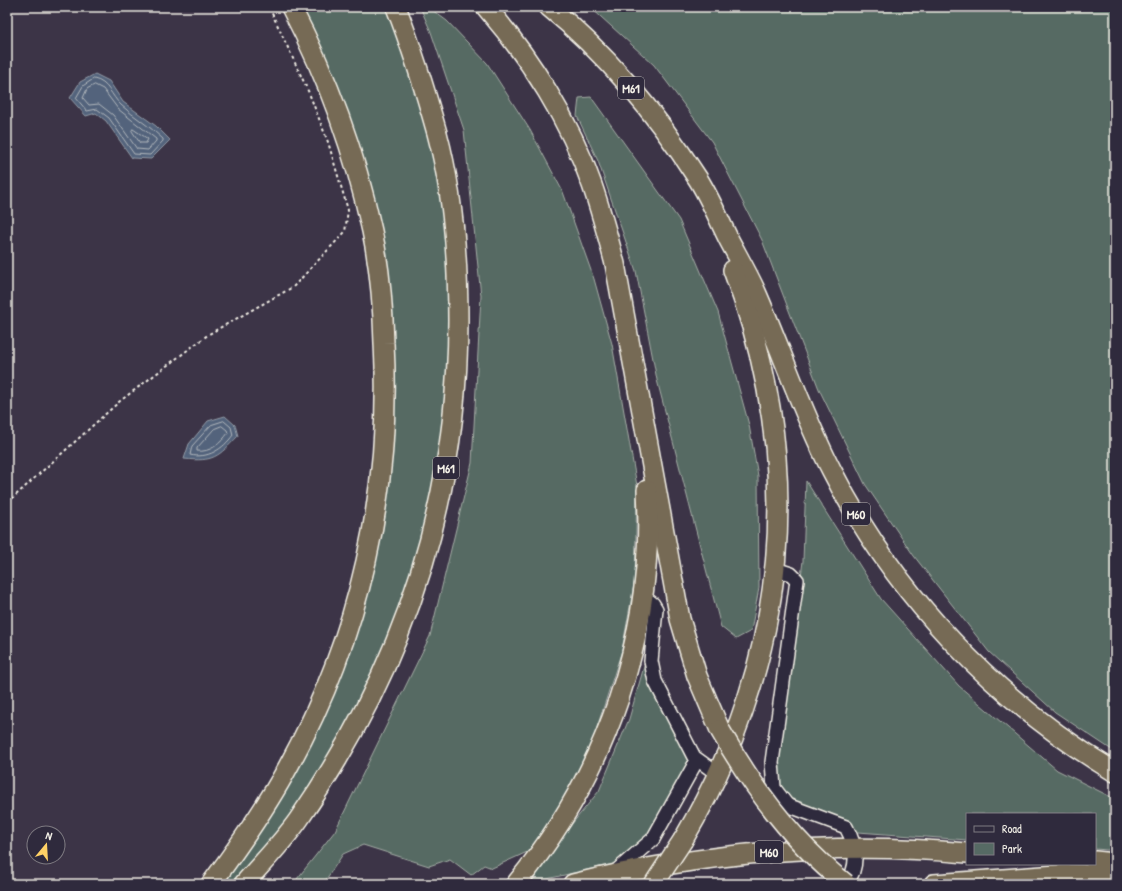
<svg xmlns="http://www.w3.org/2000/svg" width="1122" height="891" viewBox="0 0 1122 891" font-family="'Patrick Hand',sans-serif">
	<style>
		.green { fill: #566a64; stroke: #a5aea6 }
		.water { fill: #52637c; stroke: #939ca7 }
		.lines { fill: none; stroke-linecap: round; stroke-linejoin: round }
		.shore { stroke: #b3b8bd; stroke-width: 1 }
		.minor-casing { stroke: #f4f1e8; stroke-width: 16 }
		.highway-casing { stroke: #f4f1e8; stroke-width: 22 }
		.path { stroke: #f4f1e8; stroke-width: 2; stroke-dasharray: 3 3; stroke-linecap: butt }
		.minor { stroke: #2f2a3d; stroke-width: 13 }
		.highway { stroke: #766a55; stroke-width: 19 }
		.highway-bridge-casing { stroke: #f4f1e8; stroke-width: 22; stroke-linecap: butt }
		.highway-bridge { stroke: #766a55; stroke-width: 19 }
		.labels { text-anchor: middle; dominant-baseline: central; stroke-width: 3.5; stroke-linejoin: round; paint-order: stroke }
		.shield { fill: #2f2a3d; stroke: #b9b5b5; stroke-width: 1 }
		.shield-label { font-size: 13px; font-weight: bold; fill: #f4f1e8 }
	</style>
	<rect width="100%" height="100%" fill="#3c3447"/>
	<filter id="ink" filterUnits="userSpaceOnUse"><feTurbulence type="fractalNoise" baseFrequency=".025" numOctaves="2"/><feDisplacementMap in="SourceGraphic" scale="8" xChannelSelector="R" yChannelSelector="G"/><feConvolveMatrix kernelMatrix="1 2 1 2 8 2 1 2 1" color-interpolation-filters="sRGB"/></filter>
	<g filter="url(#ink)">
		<g class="green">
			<path d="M297 7H392L432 141 448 244 451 341 445 424 430 513 408 592 380 661 317 779 270 845 238 884H219L295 768 384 504 381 247Z"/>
			<path d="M420 7H428L447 21 487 63 530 130 563 192 594 279 612 344 637 486 635 579 622 650 590 749 536 848 492 868 484 865 471 875 450 859 429 866 363 845 343 854 323 884H293L335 831 430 636 472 463 481 296 464 130 431 32Z"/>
			<path d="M590 7H1115V752L1055 712 989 652 914 556 865 484 819 389 762 240 712 142 654 65Z"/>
			<path d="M591 97 679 220 718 312 749 425 758 476 759 588 751 631 736 639 721 627 657 380 636 271 598 161 577 116 579 98Z"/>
			<path d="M806 481 881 599 959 686 1057 770 1115 799V841L1108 850 1095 849V814H967V840L858 832 800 815 780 796 776 767 803 561Z"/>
			<path d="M657 621 652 682 695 771 635 859 529 883 562 836 599 791 629 719Z"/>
		</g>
		<g class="water">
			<path d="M95 74 109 81 123 102 156 126 170 140 151 159 132 158 106 121 96 113 86 116 70 98 80 82Z"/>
			<path d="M225 416 235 425 238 436C218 457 214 462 184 459L189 444 208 421Z"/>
		</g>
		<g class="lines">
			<g class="shore">
				<path d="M94 79C109 82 111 96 121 105 134 117 150 126 163 139V141L150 155 134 154 109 118 97 109 87 111 76 98 83 86Z"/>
				<path d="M95 85 103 89 118 109 156 139V141L148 150 137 149 113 115 99 104 89 105 83 98 87 89Z"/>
				<path d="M133 129 148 139 146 143H140L132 131Z"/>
				<path d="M224 421 231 427 233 435C223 449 208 459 190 455L192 446 211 425Z"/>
				<path d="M222 426 227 430 228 433C221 443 210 453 197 451V448L214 429Z"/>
			</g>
			<defs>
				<g id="minor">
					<path d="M775 569 791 574 797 580 772 762 774 788 787 805 846 827C856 845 860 866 846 884"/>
					<path d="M644 597 653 604 656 609 651 661 655 681 694 757 719 775"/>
					<path d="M614 873 653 839 697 760"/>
				</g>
				<g id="highway">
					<path d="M486 7C530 58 570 121 592 185 601 211 608 237 615 264L680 619 697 676 720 730"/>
					<path d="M549 7C608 55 657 115 698 179 710 198 719 220 729 240 738 257 748 274 756 292 782 351 802 413 832 471 895 595 996 701 1115 772"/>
					<path d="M683 840C789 660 807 465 733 270"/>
					<path d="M1095 861 1115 863"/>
					<path d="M211 884C239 846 266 808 288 767 360 636 392 491 384 343 383 306 380 268 372 231 355 152 328 78 291 7"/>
					<path d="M244 884C262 863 283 842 299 819 403 669 458 503 458 320 458 257 453 193 437 133 425 90 412 48 396 7"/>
					<path d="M516 884C607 773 655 634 647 490"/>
					<path d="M573 884C701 853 836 841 967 853"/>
					<path d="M934 884 1071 874 1115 876"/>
				</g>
			</defs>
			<use href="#minor" class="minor-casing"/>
			<use href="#highway" class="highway-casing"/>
			<g class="path">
				<path d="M1113 7 1115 8"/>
				<path d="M7 503 120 401 209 334 293 287 345 232 348 210 328 142 309 93 269 7"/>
			</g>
			<use href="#minor" class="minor"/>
			<use href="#highway" class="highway"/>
			<defs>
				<g id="highway-bridge">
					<path d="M720 730C753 788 793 843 846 884"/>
					<path d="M654 884 683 840"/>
				</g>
			</defs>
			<use href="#highway-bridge" class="highway-bridge-casing"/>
			<use href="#highway-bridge" class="highway-bridge"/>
		</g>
	</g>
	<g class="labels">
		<g class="shield">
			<rect x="618" y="77" width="26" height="22" rx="3"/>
			<rect x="433" y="457" width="26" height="22" rx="3"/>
			<rect x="842" y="503" width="28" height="22" rx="3"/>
			<rect x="755" y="841" width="28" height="22" rx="3"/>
		</g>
		<g class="shield-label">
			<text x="631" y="88">M61</text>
			<text x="446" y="468">M61</text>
			<text x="856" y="514">M60</text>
			<text x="769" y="852">M60</text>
		</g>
	</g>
	<rect width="1122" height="891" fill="none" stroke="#2f2a3d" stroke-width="24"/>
	<rect x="12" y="12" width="1098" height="867" fill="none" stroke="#f4f1e8" stroke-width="1.5" filter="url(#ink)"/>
	<rect x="966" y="813" width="130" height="52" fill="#2f2a3d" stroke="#7e7a81"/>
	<rect x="974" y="826" width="20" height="6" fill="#2f2a3d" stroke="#7e7a81"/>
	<text x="1002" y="833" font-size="12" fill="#f4f1e8">Road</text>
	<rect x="974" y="843" width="20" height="12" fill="#566a64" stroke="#7e7a81"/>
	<text x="1002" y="853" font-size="12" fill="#f4f1e8">Park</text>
	<g transform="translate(46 845) rotate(18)"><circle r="19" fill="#2f2a3d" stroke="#7e7a81"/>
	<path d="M0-3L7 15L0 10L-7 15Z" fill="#ffd166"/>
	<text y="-6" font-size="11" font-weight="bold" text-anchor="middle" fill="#f4f1e8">N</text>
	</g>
</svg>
